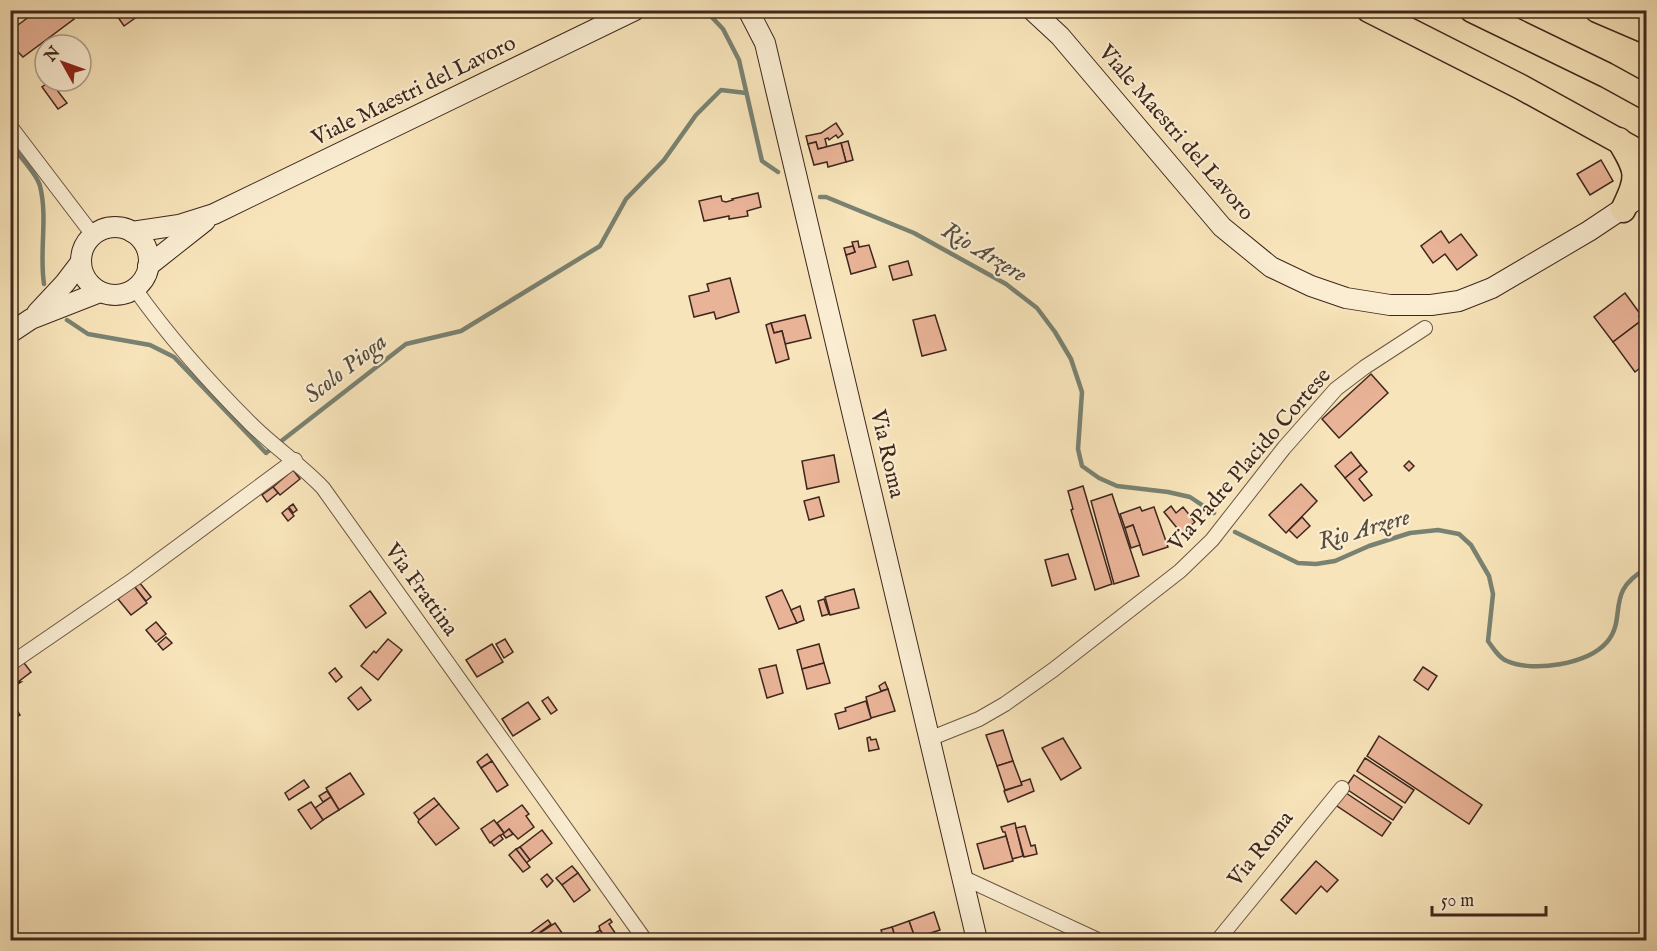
<svg xmlns="http://www.w3.org/2000/svg" width="1657" height="951" viewBox="0 0 1657 951" font-family="'IM FELL English',serif">
	<style>
		.lines { fill: none; stroke-linecap: round; stroke-linejoin: round }
		.stream { stroke: #798272; stroke-width: 4.5 }
		.building { fill: #e9b397; stroke: #3f271d; stroke-width: 1.5 }
		.street-casing { stroke: #6d5644; stroke-width: 16 }
		.secondary-casing { stroke: #3f271d; stroke-width: 22 }
		.highway-casing { stroke: #3f271d; stroke-width: 27 }
		.street { stroke: #faedd2; stroke-width: 14 }
		.secondary { stroke: #faedd2; stroke-width: 20 }
		.highway { stroke: #f8e4ba; stroke-width: 24 }
		.labels { text-anchor: middle; dominant-baseline: central; stroke-width: 4.5; stroke-linejoin: round; paint-order: stroke }
		.street-label { font-size: 22px; fill: #3f271d; stroke: #faedd2 }
		.water-label { font-size: 24px; font-style: italic; fill: #574d40; stroke: #faedd2 }
	</style>
	<rect width="100%" height="100%" fill="#f8e4ba"/>
	<filter id="stains"><feTurbulence type="fractalNoise" baseFrequency=".00333" numOctaves="4"/><feColorMatrix values="0 0 0 0 .2 0 0 0 0 .09 0 0 0 0 .02 0 0 0 .5 -.17"/></filter>
	<radialGradient id="worn" r=".72"><stop offset=".6" stop-color="#630" stop-opacity="0"/><stop offset="1" stop-color="#630" stop-opacity=".3"/></radialGradient>
	<g class="lines">
		<g class="stream">
			<path d="M706 11 723 29 739 60 762 161 778 172"/>
			<path d="M10 144C18 154 37 174 40 186 48 218 39 252 44 284"/>
			<path d="M820 197H826L914 233 1006 284 1037 308 1055 332 1071 359 1082 392 1078 449 1082 466 1099 478 1117 486 1168 492 1190 497 1214 513"/>
			<path d="M67 320 88 334 150 345 174 357 266 453 406 344 461 331 600 246 626 199 664 160 696 115 721 90 746 93"/>
			<path d="M1235 532 1298 563 1316 564 1335 561 1369 546 1410 533 1438 530 1459 534 1471 545 1489 576 1493 594 1488 641C1493 648 1499 658 1507 661 1533 673 1588 664 1607 642 1628 617 1604 592 1646 569"/>
		</g>
	</g>
	<g class="building">
		<path d="M38 10H67L74 19 23 57 10 44V31Z"/>
		<path d="M113 10H135L138 16 124 26Z"/>
		<path d="M50 81 67 103 58 109 42 87Z"/>
		<path d="M836 123 843 134 838 138 836 135 829 140 828 138 825 139 827 147 818 149 816 142 808 144 806 136 821 133Z"/>
		<path d="M848 141 853 160 846 162 841 143Z"/>
		<path d="M816 142 818 149 841 143 846 162 828 167 827 162 814 165 808 144Z"/>
		<path d="M1601 160 1613 181 1590 195 1577 174Z"/>
		<path d="M758 193 761 207 747 211 748 216 729 219V216L704 221 699 201 721 196 722 201 726 202 733 200 732 199Z"/>
		<path d="M1441 231 1449 243 1461 234 1477 255 1457 270 1445 254 1433 263 1421 246Z"/>
		<path d="M858 241 859 247 869 245 876 267 851 274 846 255 855 252 852 242Z"/>
		<path d="M853 246 855 252 846 255 844 248Z"/>
		<path d="M908 261 912 275 893 280 889 266Z"/>
		<path d="M730 278 739 312 716 319 714 312 694 317 689 296 709 291 707 284Z"/>
		<path d="M1625 293 1641 315 1639 316 1642 320 1613 342 1594 317Z"/>
		<path d="M1646 310V363L1635 372 1613 342 1642 320 1639 316Z"/>
		<path d="M805 315 811 338 785 344 782 331 774 333 771 323Z"/>
		<path d="M935 315 946 350 922 356 913 320Z"/>
		<path d="M771 323 774 333 782 331 789 359 776 363 766 325Z"/>
		<path d="M1371 374 1388 393 1339 438 1322 419Z"/>
		<path d="M1351 452 1361 465 1345 478 1335 466Z"/>
		<path d="M834 455 839 482 807 489 802 461Z"/>
		<path d="M1409 461 1414 466 1409 471 1404 466Z"/>
		<path d="M1361 465 1367 472 1359 479 1372 495 1364 501 1345 478Z"/>
		<path d="M293 470 300 479 280 495 273 487Z"/>
		<path d="M1301 484 1317 501 1286 533 1269 515Z"/>
		<path d="M1083 486 1112 584 1095 590 1071 510 1073 509 1068 491Z"/>
		<path d="M273 487 278 493 267 502 262 495Z"/>
		<path d="M1112 494 1139 576 1114 584 1091 501Z"/>
		<path d="M819 497 824 516 809 520 804 501Z"/>
		<path d="M293 504 297 510 293 513 289 507Z"/>
		<path d="M1171 506 1176 513 1183 507 1195 522 1181 533 1164 512Z"/>
		<path d="M1140 507 1142 511 1154 507 1168 547 1143 555 1133 525 1125 528 1120 514Z"/>
		<path d="M288 508 294 516 288 521 282 513Z"/>
		<path d="M1302 517 1310 526 1297 538 1289 530Z"/>
		<path d="M1133 525 1140 545 1131 548 1125 528Z"/>
		<path d="M1068 554 1076 579 1052 586 1045 560Z"/>
		<path d="M139 582 151 597 146 601 134 586Z"/>
		<path d="M134 586 147 603 131 615 118 599Z"/>
		<path d="M854 589 859 608 830 615 825 597Z"/>
		<path d="M782 590 797 623 779 629 766 597Z"/>
		<path d="M370 591 386 613 366 628 350 606Z"/>
		<path d="M824 599 829 614 822 616 818 601Z"/>
		<path d="M800 606 804 620 797 623 791 610Z"/>
		<path d="M156 622 166 634 156 642 146 630Z"/>
		<path d="M166 637 172 643 163 650 158 644Z"/>
		<path d="M388 639 402 650 378 680 361 666 374 651 376 653Z"/>
		<path d="M505 639 513 652 504 658 496 644Z"/>
		<path d="M492 644 503 662 477 677 466 660Z"/>
		<path d="M819 644 824 663 802 669 797 650Z"/>
		<path d="M21 659 31 672 18 682 10 672V667Z"/>
		<path d="M824 663 830 683 807 689 802 669Z"/>
		<path d="M776 665 783 693 767 698 759 669Z"/>
		<path d="M1423 667 1437 676 1428 690 1414 680Z"/>
		<path d="M335 668 342 677 336 682 329 673Z"/>
		<path d="M10 672 18 682H21L10 689Z"/>
		<path d="M885 682 888 689 881 691 879 686Z"/>
		<path d="M361 687 371 700 358 710 348 698Z"/>
		<path d="M888 689 895 711 871 718 866 697Z"/>
		<path d="M548 697 557 710 551 714 542 701Z"/>
		<path d="M10 700 20 715 15 718 10 710Z"/>
		<path d="M866 701 871 718 870 719 839 729 835 714 846 711 845 708Z"/>
		<path d="M528 702 540 719 513 736 502 719Z"/>
		<path d="M1003 730 1013 761 997 766 986 735Z"/>
		<path d="M1379 736 1482 805 1469 824 1367 756Z"/>
		<path d="M870 737 871 740 876 739 879 749 869 751 867 738Z"/>
		<path d="M1063 738 1081 768 1061 780 1042 748Z"/>
		<path d="M487 754 492 761 481 768 477 762Z"/>
		<path d="M1365 758 1414 790 1405 803 1357 771Z"/>
		<path d="M492 761 508 785 497 792 481 768Z"/>
		<path d="M1013 761 1022 785 1005 790 997 766Z"/>
		<path d="M350 773 364 794 339 810 326 788Z"/>
		<path d="M1354 775 1402 807 1393 820 1345 788Z"/>
		<path d="M1030 779 1034 791 1008 802 1004 791 1022 785 1021 782Z"/>
		<path d="M304 780 309 787 289 800 285 793Z"/>
		<path d="M327 791 331 797 323 802 319 796Z"/>
		<path d="M1343 791 1391 823 1382 836 1334 804Z"/>
		<path d="M331 797 339 810 323 820 315 808Z"/>
		<path d="M434 798 439 804 419 820 414 813Z"/>
		<path d="M311 802 323 820 311 829 298 810Z"/>
		<path d="M439 804 459 828 436 845 418 822 419 820Z"/>
		<path d="M522 805 529 814 526 816 534 827 518 839 509 829 504 833 497 823Z"/>
		<path d="M494 820 504 833 490 843 481 829Z"/>
		<path d="M1015 823 1023 856 1012 859 1005 832H1003L1001 827Z"/>
		<path d="M1025 826 1031 846 1035 845 1037 854 1024 857 1016 828Z"/>
		<path d="M509 829 513 834 506 838 503 834Z"/>
		<path d="M542 830 552 843 530 860 520 847Z"/>
		<path d="M500 835 503 839 494 846 491 842Z"/>
		<path d="M1006 836 1013 861 984 869 977 844Z"/>
		<path d="M520 847 530 860 526 863 516 849Z"/>
		<path d="M516 849 530 867 523 872 509 855Z"/>
		<path d="M1316 861 1338 880 1327 892 1321 886 1296 914 1281 900Z"/>
		<path d="M572 866 578 873 562 885 556 878Z"/>
		<path d="M578 873 590 890 574 902 562 885Z"/>
		<path d="M547 874 553 881 547 887 541 879Z"/>
		<path d="M934 912 940 930 915 938 909 921Z"/>
		<path d="M610 919 612 922 609 924 620 940H607L600 930 599 926Z"/>
		<path d="M548 920 551 924 532 938 529 934Z"/>
		<path d="M909 921 915 938 896 940 892 927Z"/>
		<path d="M555 923 567 940H533L532 938Z"/>
		<path d="M892 927 896 940H884L881 930Z"/>
		<path d="M600 930 607 940H587L586 939Z"/>
		<path d="M1076 932 1079 940H1050Z"/>
	</g>
	<g class="lines">
		<defs>
			<g id="street">
				<path d="M10 126 93 235"/>
				<path d="M135 289C169 337 209 382 251 424 274 447 300 464 323 488L645 940"/>
				<path d="M10 664 134 579 295 460"/>
				<path d="M929 739 979 719 1005 704 1053 670 1180 571 1212 540 1284 448 1336 389 1365 367 1425 328"/>
				<path d="M962 877 1098 940"/>
				<path d="M1218 940 1342 788"/>
			</g>
			<g id="secondary">
				<path d="M748 10 765 43 977 940"/>
				<path d="M1032 10 1060 36 1222 227 1271 267 1311 286 1346 298 1390 305H1431L1459 301 1492 288 1589 231 1646 193"/>
				<circle cx="115" cy="261" r="34"/>
				<path d="M132 232 179 225 214 214 635 10"/>
				<path d="M148 266 205 221"/>
				<path d="M37 313 65 283 81 262"/>
				<path d="M10 333 31 319 100 292"/>
			</g>
			<g id="highway">
				<path d="M1369 10 1521 87 1646 156"/>
				<path d="M1472 10 1606 75 1646 97"/>
				<path d="M1597 10 1646 31"/>
				<path d="M1619 140C1639 173 1639 176 1623 210"/>
			</g>
		</defs>
		<use href="#street" class="street-casing"/>
		<use href="#secondary" class="secondary-casing"/>
		<use href="#highway" class="highway-casing"/>
		<use href="#street" class="street"/>
		<use href="#secondary" class="secondary"/>
		<use href="#highway" class="highway"/>
	</g>
	<g class="labels">
		<g class="street-label">
			<text transform="translate(414 91) rotate(-26)">Viale Maestri del Lavoro</text>
			<text transform="translate(1176 133) rotate(49)">Viale Maestri del Lavoro</text>
			<text transform="translate(887 454) rotate(77)">Via Roma</text>
			<text transform="translate(1250 460) rotate(-49)">Via Padre Placido Cortese</text>
			<text transform="translate(421 590) rotate(54)">Via Frattina</text>
			<text transform="translate(1261 849) rotate(-51)">Via Roma</text>
		</g>
		<g class="water-label">
			<text transform="translate(984 253) rotate(31)">Rio Arzere</text>
			<text transform="translate(346 369) rotate(-38)">Scolo Pioga</text>
			<text transform="translate(1364 530) rotate(-16)">Rio Arzere</text>
		</g>
	</g>
	<rect width="1657" height="951" fill="none" stroke="#f8e4ba" stroke-width="36"/>
	<rect x="12" y="12" width="1633" height="927" fill="none" stroke="#3f271d" stroke-width="3"/>
	<rect x="18" y="18" width="1621" height="915" fill="none" stroke="#3f271d" stroke-width="1.5"/>
	<g transform="translate(63 63) rotate(310)"><circle r="28" fill="#faedd2" stroke="#af9e8a" stroke-width="1.5"/>
	<path d="M0-4.5L10 22L0 15L-10 22Z" fill="#8f2418"/>
	<text y="-9" font-size="16" font-weight="bold" text-anchor="middle" fill="#3f271d">N</text>
	</g>
	<path d="M1432 906v9h114v-9" fill="none" stroke="#3f271d" stroke-width="3"/>
	<text x="1441" y="906" font-size="18" fill="#3f271d" stroke="#faedd2" stroke-width="4.5" paint-order="stroke">50 m</text>
	<rect width="100%" height="100%" filter="url(#stains)"/>
	<rect width="100%" height="100%" fill="url(#worn)"/>
</svg>
